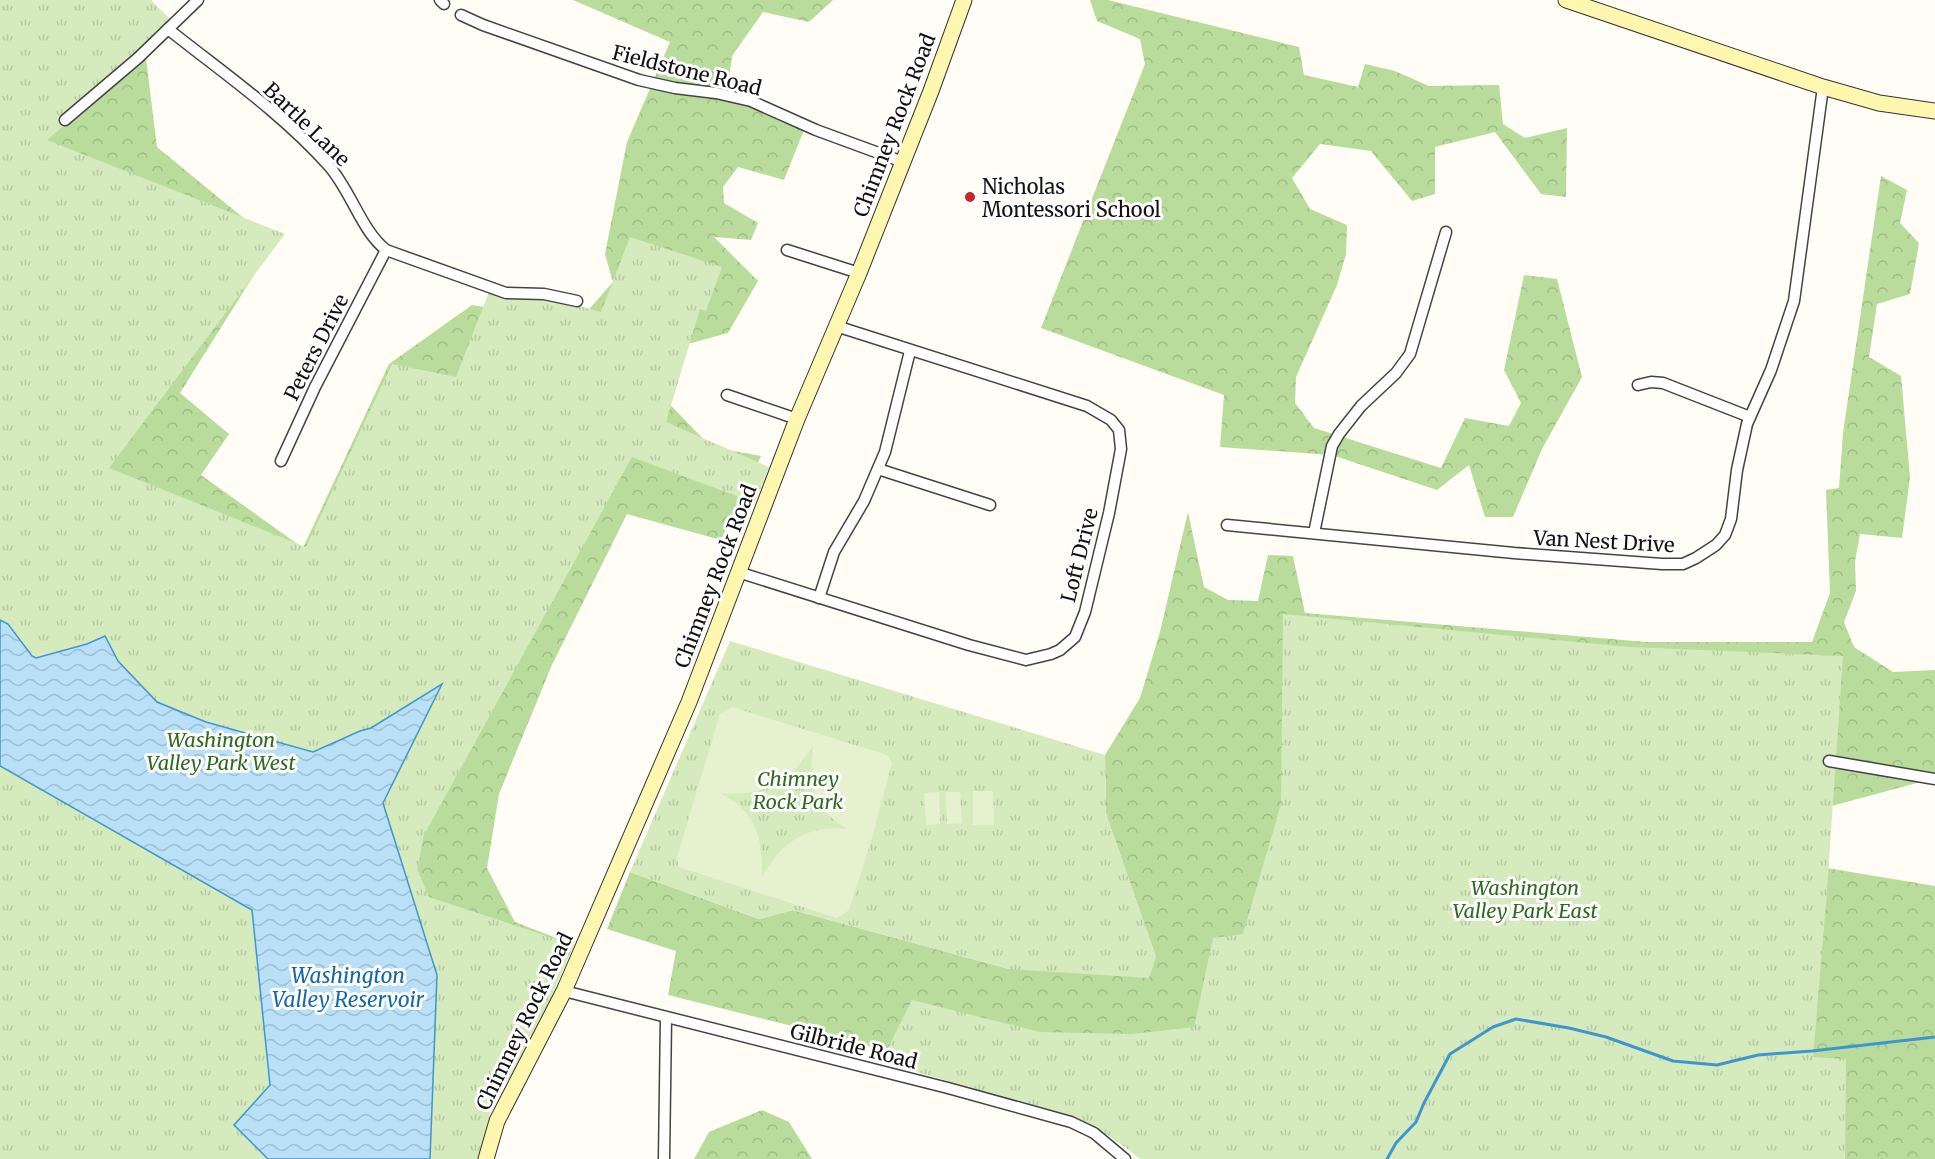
<svg xmlns="http://www.w3.org/2000/svg" width="1935" height="1159" viewBox="0 0 1935 1159" font-family="Merriweather,serif">
	<style>
		.forest { fill: url(#forest-crowns) }
		.park { fill: url(#park-tufts) }
		.pitch { fill: #e6f2cf; fill-rule: evenodd }
		.water { fill: url(#water-waves); stroke: #3f96cf; stroke-width: 1.5 }
		.lines { fill: none; stroke-linecap: round; stroke-linejoin: round }
		.stream { stroke: #3f96cf; stroke-width: 3 }
		.street-casing { stroke: #444; stroke-width: 13 }
		.secondary-casing { stroke: #333; stroke-width: 17 }
		.street { stroke: #fff; stroke-width: 10 }
		.secondary { stroke: #fff6b0; stroke-width: 15 }
		.poi-dot { fill: #c4262e; stroke: #fff; stroke-width: 2 }
		.labels { text-anchor: middle; dominant-baseline: central; stroke-width: 6; stroke-linejoin: round; paint-order: stroke }
		.street-label { font-size: 20px; fill: #111; stroke: #fff }
		.poi-label { font-size: 20px; fill: #111; stroke: #fff; text-anchor: start }
		.park-label { font-size: 20px; font-style: italic; fill: #2f6b1f; stroke: #fff }
		.water-label { font-size: 21px; font-style: italic; fill: #1768a6; stroke: #fff }
	</style>
	<defs>
		<pattern id="forest-crowns" width="20" height="18" patternUnits="userSpaceOnUse" patternTransform="scale(1.5)"><rect width="20" height="18" fill="#b9dc9c"/><path d="M2 6a3 3 0 1 1 6 0M12 15a3 3 0 1 1 6 0" fill="none" stroke="#9ebc85"/></pattern>
		<pattern id="park-tufts" width="24" height="20" patternUnits="userSpaceOnUse" patternTransform="scale(1.5)"><rect width="24" height="20" fill="#d5ebbd"/><path d="M3 7l-1-3M5 7V3M7 7l1-3M15 17l-1-3M17 17v-4M19 17l1-3" fill="none" stroke="#b6c8a1"/></pattern>
		<pattern id="water-waves" width="16" height="10" patternUnits="userSpaceOnUse" patternTransform="scale(1.5)"><rect width="16" height="10" fill="#b9e0f7"/><path d="M0 5q4-4 8 0t8 0" fill="none" stroke="#9ebfd3"/></pattern>
	</defs>
	<rect width="100%" height="100%" fill="#fffdf5"/>
	<g class="forest">
		<path d="M0 0H152L143 34 157 147 274 243 180 393 229 434 201 475 303 548 389 364 472 305 576 324 613 282 605 254 627 142 670 42 573 0H833L809 22 763 12 732 56 728 86 806 125 784 180 738 167 723 187 724 203 758 223 751 240 714 237 758 281 728 333 673 348 655 389 711 447 761 456 721 540 627 514 551 667 499 794 487 868 515 922 559 939 544 1001 157 702Z"/>
		<path d="M1090 0H1108L1299 47 1304 75 1358 87 1365 64 1395 71 1429 86 1499 85 1503 124 1525 138 1567 128 1566 197 1541 194 1495 132 1435 147V194L1412 201 1371 151 1320 144 1292 178 1310 209 1347 225 1346 254 1337 285 1296 377 1295 403 1314 428 1441 468 1465 418 1509 426 1521 403 1504 370 1524 275 1557 279 1582 377 1542 449 1513 517H1485L1469 465 1437 490 1332 455 1220 447 1224 395 1041 328 1145 64 1140 39 1097 21Z"/>
		<path d="M1881 176 1907 190 1900 223 1919 243 1910 294 1877 304 1869 357 1901 376 1910 477 1902 538 1860 534 1855 561 1856 591 1844 622 1854 647 1893 672 1935 670V778L1828 807 1815 866 1935 886V1159H1143L1101 1116 848 1040 668 995 676 951 607 929 630 872 759 919 793 910 1009 969 1156 957 1106 814 1105 755 1140 698 1160 632 1188 512 1204 587 1228 600 1258 601 1268 555 1293 556 1305 613 1646 642H1812L1830 593 1826 490 1839 488 1843 433Z"/>
		<path d="M762 1110 789 1122 812 1159H694L709 1132Z"/>
	</g>
	<g class="park">
		<path d="M0 0H151L179 28 47 140 285 234 109 468 306 547 392 364 456 377 489 292C527 296 564 301 601 312L630 237 722 267 706 311 700 309 666 422 769 467 755 503 632 457 424 835 417 869 429 897 574 945 525 1057 504 1085 491 1109 480 1159H0Z"/>
		<path d="M1283 614 1629 647 1843 656 1826 904 1813 1057 1846 1059 1845 1159H1140C1119 1142 1099 1128 1075 1117L881 1062 912 1000 1040 1032 1131 1034 1194 1027 1213 938 1243 934 1281 804Z"/>
		<path d="M730 641 1105 755 1106 814 1156 957 1149 978 1009 969 793 910 759 919 630 872Z"/>
	</g>
	<g class="pitch">
		<path d="M732 707 887 755 892 763 872 838 849 910 837 918 679 867 677 857 720 714ZM813 746C809 784 812 808 847 829 808 824 780 843 762 877 763 838 756 810 719 793 764 797 789 783 813 746Z"/>
		<path d="M973 791H993L994 825H973Z"/>
		<path d="M939 792 940 824 926 825 924 793Z"/>
		<path d="M946 792H960L962 823 947 824Z"/>
	</g>
	<path class="water" d="M0 620 8 624 32 656 36 658 87 644 105 636 118 661 157 702 206 722 313 752 360 731 371 728 442 684 383 803 437 975 430 1159H268L234 1125 270 1085 252 910 0 766Z"/>
	<g class="lines">
		<path class="stream" d="M1387 1159 1396 1143 1416 1122 1424 1103 1450 1054 1493 1027 1516 1019 1569 1028 1606 1037 1673 1061 1717 1065 1758 1055 1812 1051 1935 1037"/>
		<defs>
			<g id="street">
				<path d="M440 0 444 4"/>
				<path d="M461 15 483 25 639 80 675 88 716 93 751 101 816 130 903 162"/>
				<path d="M168 29C222 72 283 114 329 166 351 191 361 230 386 250L506 293 544 294 577 301"/>
				<path d="M65 120 138 58 198 0"/>
				<path d="M787 250 859 273"/>
				<path d="M1638 385 1651 382 1663 383 1750 417"/>
				<path d="M727 395 797 419"/>
				<path d="M281 461 315 387 386 250"/>
				<path d="M878 469 990 505"/>
				<path d="M1227 525 1514 553 1662 564H1683L1696 558 1716 545 1725 535 1731 519 1737 470 1747 424 1771 370 1794 301 1823 87"/>
				<path d="M1314 533 1332 446 1339 434 1361 406 1396 373 1410 354 1446 232"/>
				<path d="M738 572 969 645 1026 660 1051 654 1060 650 1075 637 1085 612 1109 513 1121 449 1119 430 1111 420 1087 406 836 326"/>
				<path d="M819 598 834 552 864 501 885 452 910 351"/>
				<path d="M1829 761 1935 779"/>
				<path d="M564 991 948 1088 1071 1122 1094 1133 1125 1159"/>
				<path d="M664 1159 666 1018"/>
			</g>
			<g id="secondary">
				<path d="M1566 0 1823 87 1879 103 1935 111"/>
				<path d="M486 1159 497 1121 564 991 689 702 797 419 859 273 931 91 964 0"/>
			</g>
		</defs>
		<use href="#street" class="street-casing"/>
		<use href="#secondary" class="secondary-casing"/>
		<use href="#street" class="street"/>
		<use href="#secondary" class="secondary"/>
	</g>
	<circle class="poi-dot" cx="970" cy="197" r="6"/>
	<g class="labels">
		<g class="street-label">
			<text transform="translate(687 70) rotate(14)">Fieldstone Road</text>
			<text transform="translate(307 124) rotate(44)">Bartle Lane</text>
			<text transform="translate(894 125) rotate(-69)">Chimney Rock Road</text>
			<text transform="translate(316 347) rotate(-63)">Peters Drive</text>
			<text transform="translate(1604 541) rotate(3)">Van Nest Drive</text>
			<text transform="translate(1079 555) rotate(-76)">Loft Drive</text>
			<text transform="translate(715 576) rotate(-69)">Chimney Rock Road</text>
			<text transform="translate(524 1021) rotate(-64)">Chimney Rock Road</text>
			<text transform="translate(854 1046) rotate(14)">Gilbride Road</text>
		</g>
		<g class="poi-label">
			<text x="982" y="186">Nicholas<tspan x="982" dy="23">Montessori School</tspan></text>
		</g>
		<g class="park-label">
			<text x="221" y="739">Washington<tspan x="221" dy="23">Valley Park West</tspan></text>
			<text x="798" y="778">Chimney<tspan x="798" dy="23">Rock Park</tspan></text>
			<text x="1525" y="887">Washington<tspan x="1525" dy="23">Valley Park East</tspan></text>
		</g>
		<g class="water-label">
			<text x="348" y="975">Washington<tspan x="348" dy="24">Valley Reservoir</tspan></text>
		</g>
	</g>
</svg>
